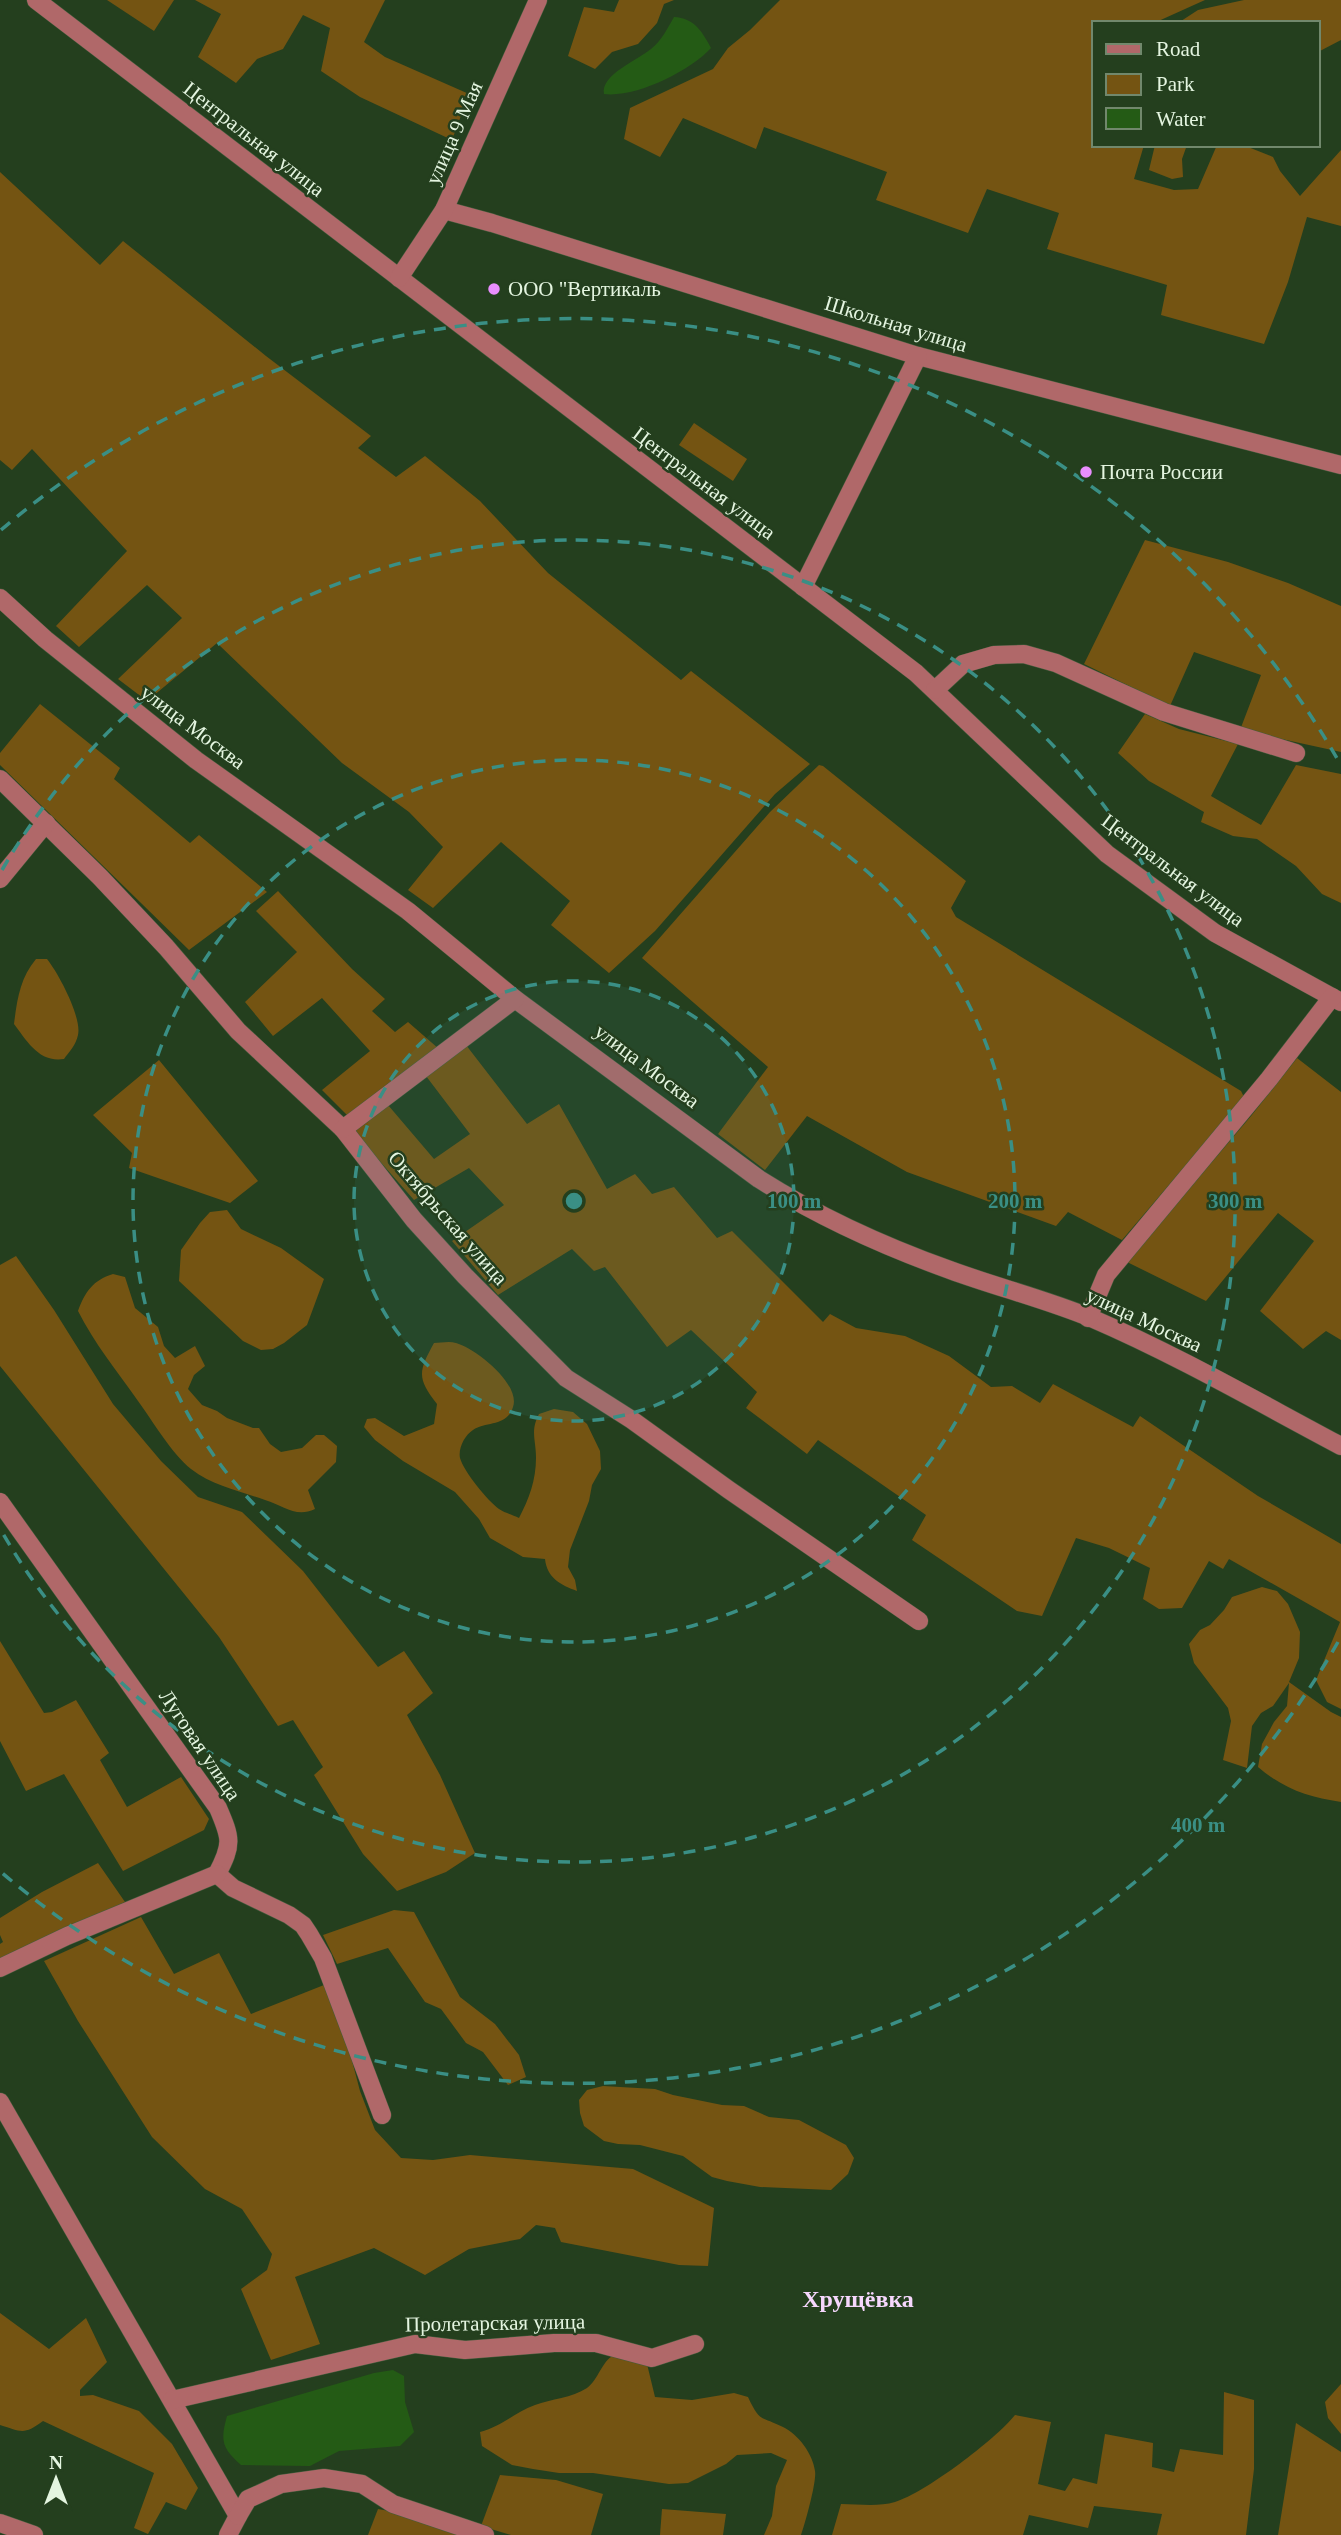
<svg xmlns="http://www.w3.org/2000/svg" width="1341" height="2535" viewBox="0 0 1341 2535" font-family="Georgia,serif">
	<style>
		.green { fill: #745412 }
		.water { fill: #245b15 }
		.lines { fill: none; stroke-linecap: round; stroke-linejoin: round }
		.minor-casing { stroke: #435c3d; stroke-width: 19 }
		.minor { stroke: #b06869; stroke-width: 18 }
		.ring { fill: none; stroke: #3a8f85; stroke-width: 3.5; stroke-dasharray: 12 9 }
		.poi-dot { fill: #e98efe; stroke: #243f1e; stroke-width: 2.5 }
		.labels { text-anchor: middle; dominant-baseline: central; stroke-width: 5; stroke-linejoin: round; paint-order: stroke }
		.street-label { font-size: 21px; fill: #e4f5e0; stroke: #243f1e }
		.poi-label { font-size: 21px; fill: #e4f5e0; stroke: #243f1e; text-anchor: start }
		.quarter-label { font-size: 24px; font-weight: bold; fill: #f6d7fd; stroke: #243f1e }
		.centre { fill: #3a8f85; stroke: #243f1e; stroke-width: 3.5 }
		.ring-label { font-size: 21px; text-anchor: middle; font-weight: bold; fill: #3a8f85; stroke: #243f1e; stroke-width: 5; stroke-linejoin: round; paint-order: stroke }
	</style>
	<rect width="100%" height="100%" fill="#243f1e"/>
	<g class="green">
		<path d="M107 0H174L154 31Z"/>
		<path d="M195 0H385L364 42 385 57 469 94 452 140 360 97 321 71 330 28 303 15 283 49 257 59 236 83 198 57 221 14Z"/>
		<path d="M619 0H674L664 4 657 23 638 44 612 52 595 69 568 56 584 7 614 12Z"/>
		<path d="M780 0H1205L1154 23H1094V145H1144L1134 179 1174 190 1198 189 1217 145H1243L1273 157 1280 171 1300 196 1341 150V226L1307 217 1288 282 1264 344 1161 315 1167 285 1047 249 1059 213 987 189 968 233 876 200 887 172 764 127 756 149 683 118 660 157 624 139 630 108 713 69 728 48 750 30Z"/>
		<path d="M1244 0H1341V40L1318 52V23H1178L1198 10Z"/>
		<path d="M1155 145H1187L1182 159 1183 177 1172 179 1149 170Z"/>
		<path d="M0 172 100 265 123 241 266 356 371 436 358 448 396 477 425 456 480 501 548 573 681 680 691 671 810 764 775 794 655 931 609 973 551 925 570 901 501 842 433 908 408 890 443 847 409 812 342 763 217 643 147 701 118 679 182 618 147 585 79 647 56 626 127 551 32 449 12 470 0 460Z"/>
		<path d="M694 423 747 459 733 481 679 445Z"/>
		<path d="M1145 540 1228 562 1288 583 1341 606V752L1240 730 1261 675 1194 652 1170 706 1084 664Z"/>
		<path d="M40 704 120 768 114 779 190 843 199 835 267 892 189 950 0 765V753Z"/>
		<path d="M1145 714 1179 729 1238 744 1211 796 1261 825 1296 765 1341 774V903L1322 894 1296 866 1257 839 1233 836 1201 822 1204 812 1149 781 1118 753Z"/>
		<path d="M819 765 823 766 966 881 951 908 956 917 1241 1091 1244 1097 1122 1240 1068 1212 1056 1226 907 1172 807 1116 765 1170 718 1134 768 1067 642 958 770 812Z"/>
		<path d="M278 891 352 969 385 999 372 1011 395 1032 408 1022 439 1049 348 1116 322 1090 370 1051 322 998 273 1036 245 1002 297 952 256 911Z"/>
		<path d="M36 959H47C59 974 82 1018 78 1035 76 1045 69 1052 64 1059 39 1063 27 1041 14 1024 17 1000 20 978 36 959Z"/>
		<path d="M466 1045 527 1124 559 1104 607 1189 635 1174 652 1194 674 1187 717 1238 732 1231 823 1322 830 1314 856 1328 905 1336 949 1356 991 1387 1012 1386 1040 1403 1053 1384 1133 1427 1140 1416 1258 1496 1341 1544V1709L1327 1702 1316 1680 1340 1622 1229 1559 1223 1569 1209 1561 1182 1608 1159 1609 1143 1599 1150 1568 1109 1548 1076 1538 1042 1616 1017 1611 912 1540 926 1515 818 1440 807 1454 746 1408 757 1392 691 1330 667 1347 605 1267 594 1271 572 1249 498 1295 452 1241 504 1205 469 1168 414 1200 354 1132 388 1105 434 1159 470 1134 426 1076Z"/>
		<path d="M1297 1058 1341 1092V1340L1326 1331 1303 1349 1260 1311 1314 1241 1278 1213 1206 1301 1127 1262 1251 1116Z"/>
		<path d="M159 1060 258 1181 230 1203 129 1168 132 1153 93 1115Z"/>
		<path d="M227 1210 241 1229 281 1248 324 1279 307 1325 284 1343 273 1349 261 1350 243 1341 179 1281 181 1250 200 1223 210 1212Z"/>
		<path d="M16 1256 54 1310 113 1404 161 1461 198 1497 242 1512 303 1571 378 1667 404 1651 433 1693 407 1715 440 1775 475 1853 446 1872 397 1891 363 1854 314 1775 323 1767 293 1720 278 1726 219 1637 0 1366V1265Z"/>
		<path d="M113 1274 125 1277 135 1308 158 1327 164 1346 175 1358 195 1346 205 1366 194 1375 188 1389 202 1405 217 1411 227 1418 253 1428H259L270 1444 281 1452 302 1448 316 1435H324L337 1446 336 1462 308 1490 315 1509C296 1518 284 1506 265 1500 240 1491 213 1486 191 1469 172 1454 152 1420 138 1401 117 1371 94 1343 78 1311 85 1292 93 1280 113 1274Z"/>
		<path d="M434 1343C441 1343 449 1341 456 1343 475 1348 521 1384 513 1407 507 1427 487 1421 473 1430 465 1435 458 1448 460 1458 464 1472 488 1501 499 1509 505 1513 513 1515 519 1518 529 1499 536 1480 536 1458 536 1440 530 1431 539 1414L554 1409 573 1412 587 1424 600 1451 601 1469 592 1485 589 1501 570 1550 568 1567 575 1580 577 1591C561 1585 547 1578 545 1559L523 1557 490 1538 479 1519 455 1492 403 1461 375 1440 364 1427 367 1419 375 1418 404 1436 434 1424 437 1404C417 1378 418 1372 434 1343Z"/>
		<path d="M1262 1587 1277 1591 1288 1604 1300 1632 1299 1658 1289 1682 1331 1712 1341 1717V1802C1308 1797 1284 1789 1258 1767L1262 1744 1274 1722 1287 1706 1289 1683 1273 1706 1261 1713 1252 1726 1247 1768 1223 1760 1231 1721 1228 1708 1194 1663 1189 1644 1200 1630 1210 1625 1224 1610 1232 1597Z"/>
		<path d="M0 1641 44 1713 52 1712 76 1700 109 1753 100 1760 127 1807 181 1777 209 1819 204 1830 123 1871 64 1774 26 1791 0 1741Z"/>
		<path d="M98 1863 125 1902 0 1961V1944L3 1942 0 1935V1918L42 1892Z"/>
		<path d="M394 1910 414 1912 460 1997 495 2024 519 2055 526 2077 508 2085 483 2052 466 2043 441 2009 425 2002 388 1948 337 1964 323 1935Z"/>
		<path d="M141 1917 174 1974 219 1953 251 2014 324 1985 345 2034 360 2091 375 2130 401 2158 433 2160 470 2155 633 2169 714 2208 708 2266 679 2265 561 2242 555 2228 536 2225 520 2239 469 2249 425 2275 374 2248 295 2277 320 2344 271 2360 241 2289 267 2270 272 2254 242 2209 205 2189 152 2137 78 2021 44 1961Z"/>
		<path d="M603 2086 655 2089 673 2095 722 2105 744 2106 769 2117 799 2120 846 2145 854 2158 848 2174 831 2190 760 2187 727 2181 712 2177 683 2156 640 2145 618 2144 604 2141 584 2126 580 2113 579 2100 587 2090Z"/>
		<path d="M0 2313 49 2349 86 2318 107 2362 80 2390V2396L93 2395 139 2411 172 2444 198 2488 186 2510 166 2502 148 2534 134 2528 154 2473 43 2421C24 2435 22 2432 0 2425Z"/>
		<path d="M614 2355 647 2364 655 2397 692 2400 734 2393 748 2397C760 2423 761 2416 783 2427 798 2434 813 2454 815 2471 817 2481 805 2524 801 2535H764L772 2516 776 2486 787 2460 771 2453 737 2455 726 2464 688 2483 669 2484 593 2473H559L533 2469 512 2465 482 2446 480 2432C503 2426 515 2412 535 2405 551 2399 572 2398 587 2388 599 2379 601 2362 614 2355Z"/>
		<path d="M1341 2384V2434L1328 2418 1325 2402Z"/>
		<path d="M1224 2392 1254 2400V2469L1246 2535H1157L1162 2514 1094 2506 1088 2528 1029 2515 1023 2535H832L841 2504C858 2504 878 2507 895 2502 925 2493 996 2439 1015 2415L1051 2422 1038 2484 1065 2491 1073 2478 1097 2484 1105 2434 1153 2443 1152 2467 1174 2472 1180 2449 1223 2455Z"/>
		<path d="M1296 2423 1341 2452V2535H1278Z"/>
		<path d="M500 2475 556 2480 603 2494 591 2535H511L481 2526Z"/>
		<path d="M378 2509 406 2514 469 2535H368Z"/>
		<path d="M662 2509 726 2514 723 2535H660Z"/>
	</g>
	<g class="water">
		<path d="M674 17C694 18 702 31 711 48 690 71 636 98 604 94 600 75 638 60 651 49 662 40 667 29 674 17Z"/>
		<path d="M393 2370 404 2376 405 2402 414 2432 400 2446 339 2451 310 2466 241 2465C222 2448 220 2441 227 2416L374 2373Z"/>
	</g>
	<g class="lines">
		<defs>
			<g id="minor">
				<path d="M36 0 916 673 1107 854 1215 933 1341 1002"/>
				<path d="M444 210 492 223 918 356 1341 465"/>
				<path d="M399 278 444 210 538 0"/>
				<path d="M803 587 918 356"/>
				<path d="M0 598 45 639 196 760 408 911 515 999 759 1179C819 1217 883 1246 950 1270 996 1287 1045 1299 1091 1318 1177 1355 1258 1402 1341 1446"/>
				<path d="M935 690 963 664 994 655 1024 654 1056 663 1164 712 1296 753"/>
				<path d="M0 779 100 877 166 947 238 1031 343 1129 414 1220 465 1276 566 1378 632 1420 729 1490 919 1621"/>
				<path d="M0 879 46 823"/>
				<path d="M343 1129 515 999"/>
				<path d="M1088 1318 1106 1275 1269 1079 1332 997"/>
				<path d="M0 1502 218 1808C231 1838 233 1844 217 1874L233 1888 289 1915 303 1925 309 1934 323 1958 382 2115"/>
				<path d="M0 1968 67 1936 217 1874"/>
				<path d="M0 2102 238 2516 228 2535"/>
				<path d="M172 2400 415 2344 465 2350 554 2343H596L652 2358 695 2344"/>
				<path d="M238 2516 248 2499 281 2484 324 2478 362 2484 393 2504 485 2535"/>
				<path d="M0 2523 34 2535"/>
			</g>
		</defs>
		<use href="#minor" class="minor-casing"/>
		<use href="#minor" class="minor"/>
	</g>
	<circle cx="574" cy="1201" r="220" fill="#3a8f85" fill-opacity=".12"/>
	<g class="ring">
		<circle cx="574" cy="1201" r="220"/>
		<circle cx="574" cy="1201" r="441"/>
		<path d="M2 870A661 661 0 1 1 2 1532"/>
		<path d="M1338 1642A882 882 0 0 1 1 1872M1 530A882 882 0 0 1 1338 760"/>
	</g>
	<g class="poi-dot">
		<circle cx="494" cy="289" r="7"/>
		<circle cx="1086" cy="472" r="7"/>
	</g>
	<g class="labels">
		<g class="street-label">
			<text transform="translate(454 133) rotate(-66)">улица 9 Мая</text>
			<text transform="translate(254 139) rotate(38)">Центральная улица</text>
			<text transform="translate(896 324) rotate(17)">Школьная улица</text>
			<text transform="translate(704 483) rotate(37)">Центральная улица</text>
			<text transform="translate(193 727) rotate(37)">улица Москва</text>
			<text transform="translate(1173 870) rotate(37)">Центральная улица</text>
			<text transform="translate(647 1066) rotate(37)">улица Москва</text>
			<text transform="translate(448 1218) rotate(49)">Октябрьская улица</text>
			<text transform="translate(1144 1320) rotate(25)">улица Москва</text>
			<text transform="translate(200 1745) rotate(56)">Луговая улица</text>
			<text transform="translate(495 2323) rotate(-1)">Пролетарская улица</text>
		</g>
		<g class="poi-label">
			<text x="508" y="289">ООО "Вертикаль</text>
			<text x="1100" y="472">Почта России</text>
		</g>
		<g class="quarter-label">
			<text x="858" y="2299">Хрущёвка</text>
		</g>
	</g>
	<circle cx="574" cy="1201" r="10" class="centre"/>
	<g class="ring-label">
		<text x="794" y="1208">100 m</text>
		<text x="1015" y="1208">200 m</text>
		<text x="1235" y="1208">300 m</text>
		<text x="1198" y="1832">400 m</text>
	</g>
	<rect x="1092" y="21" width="228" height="126" fill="#243f1e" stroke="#71886c" stroke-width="2"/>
	<rect x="1106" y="44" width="35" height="10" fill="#b06869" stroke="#71886c" stroke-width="2"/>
	<text x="1156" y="56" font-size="21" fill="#e4f5e0">Road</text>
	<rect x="1106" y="74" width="35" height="21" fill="#745412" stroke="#71886c" stroke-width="2"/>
	<text x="1156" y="91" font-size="21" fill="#e4f5e0">Park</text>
	<rect x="1106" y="108" width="35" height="21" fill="#245b15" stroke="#71886c" stroke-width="2"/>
	<text x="1156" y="126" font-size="21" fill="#e4f5e0">Water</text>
	<g transform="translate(56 2479)" stroke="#243f1e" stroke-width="5" paint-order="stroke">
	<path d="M0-5L12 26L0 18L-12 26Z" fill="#e4f5e0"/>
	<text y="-10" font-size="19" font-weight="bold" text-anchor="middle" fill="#e4f5e0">N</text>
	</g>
</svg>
